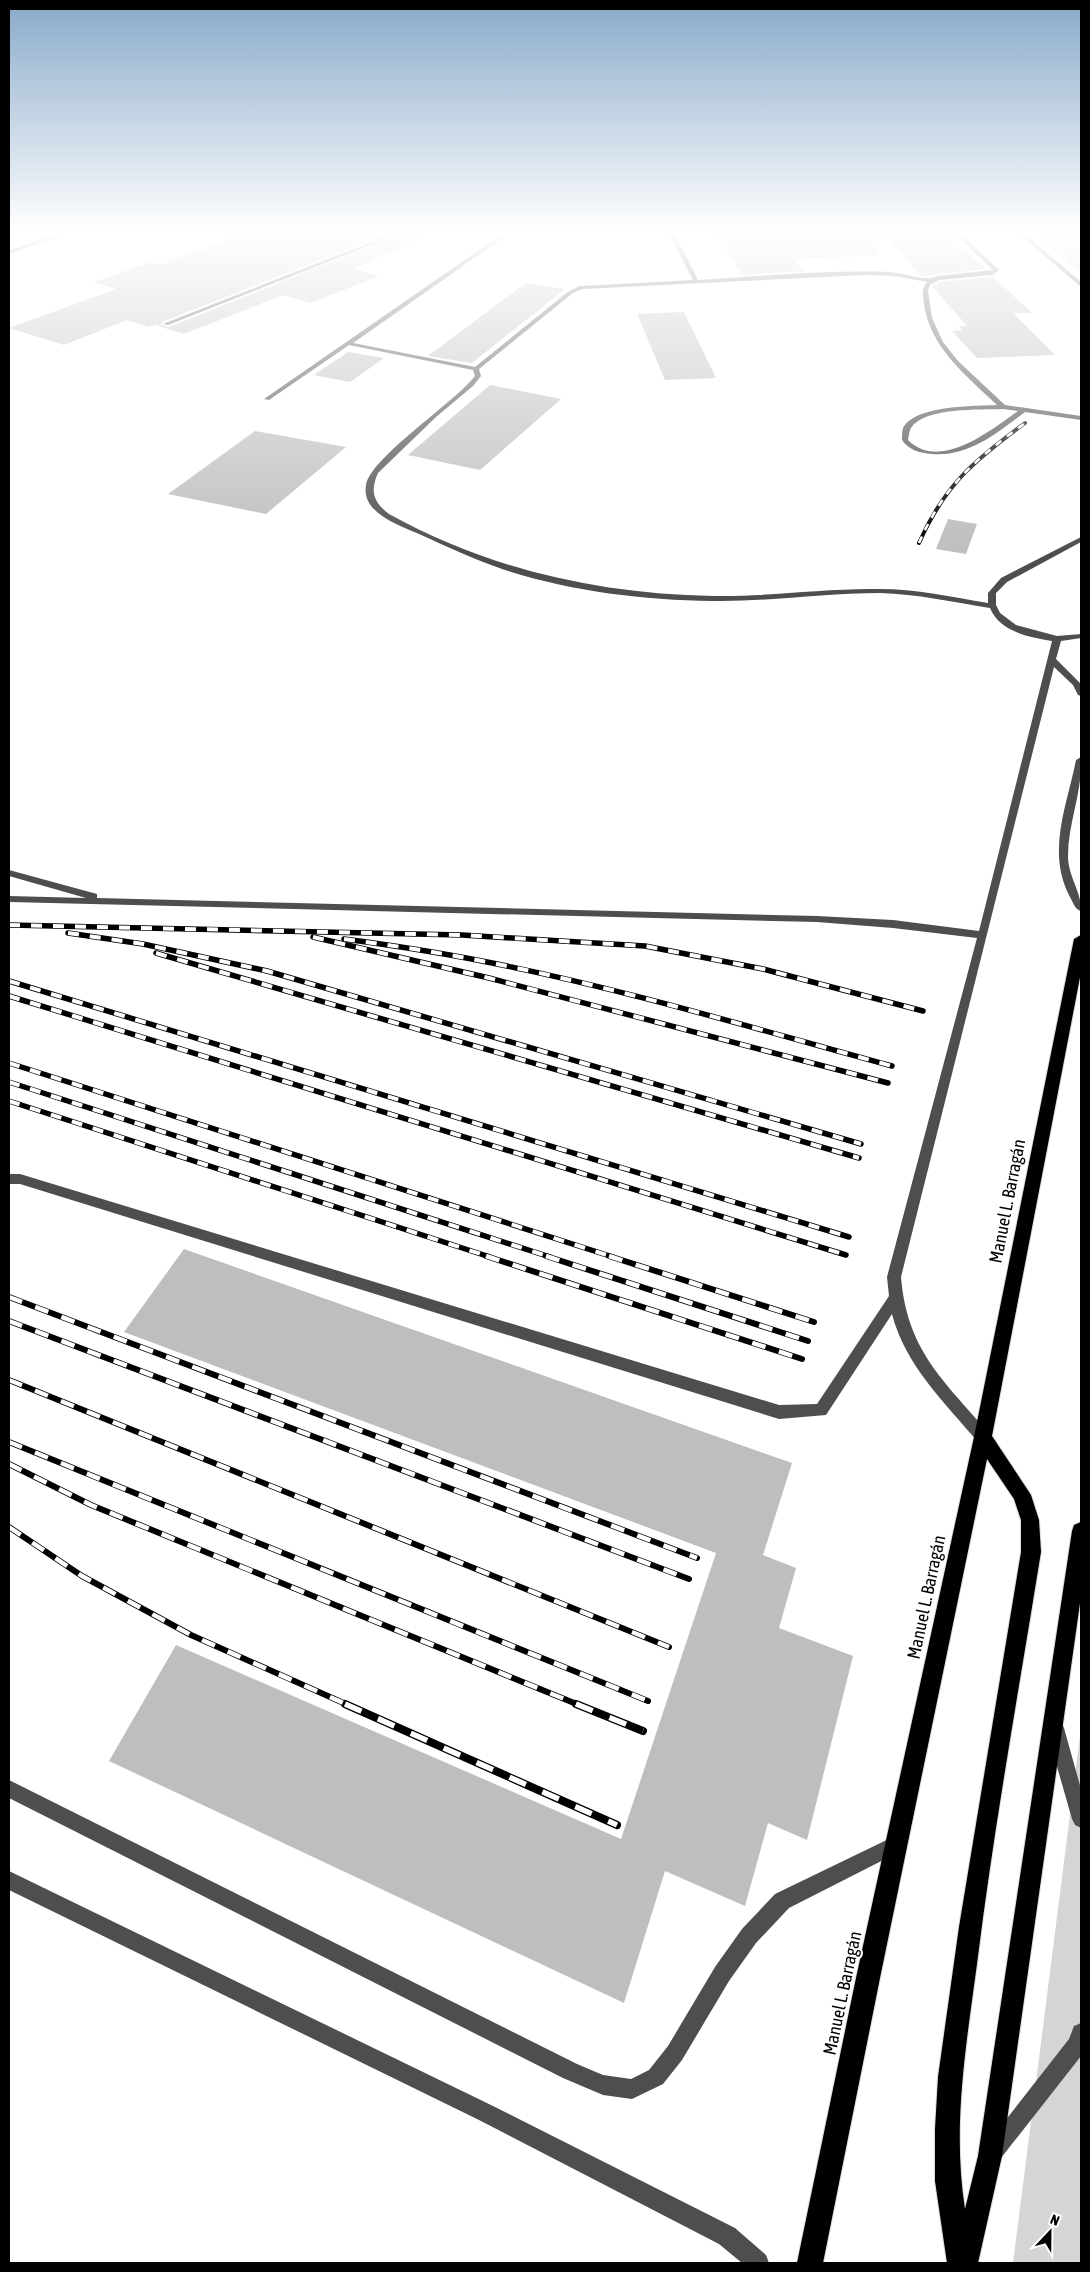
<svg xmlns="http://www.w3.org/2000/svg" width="1090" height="2272" viewBox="0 0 1090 2272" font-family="'Asap Condensed',sans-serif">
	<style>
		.green { fill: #d5d5d5 }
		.building { fill: #bebebe }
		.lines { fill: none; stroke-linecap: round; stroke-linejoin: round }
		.highway-casing { stroke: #dbdbdb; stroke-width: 2 }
		.minor { fill: #4e4e4e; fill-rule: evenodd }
		.highway { fill: #000; fill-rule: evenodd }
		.rail-far3-casing { stroke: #000; stroke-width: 4 }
		.rail-far2-casing { stroke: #000; stroke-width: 5.5 }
		.rail-far1-casing { stroke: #000; stroke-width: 6 }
		.rail-casing { stroke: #000; stroke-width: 8 }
		.rail-far3 { stroke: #fff; stroke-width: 2.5; stroke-dasharray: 7; stroke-linecap: butt }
		.rail-far2 { stroke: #fff; stroke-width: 4; stroke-dasharray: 11; stroke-linecap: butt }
		.rail-far1 { stroke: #fff; stroke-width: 4.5; stroke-dasharray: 14; stroke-linecap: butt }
		.rail { stroke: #fff; stroke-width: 5.5; stroke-dasharray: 18; stroke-linecap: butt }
		.labels { text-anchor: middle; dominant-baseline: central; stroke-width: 4; stroke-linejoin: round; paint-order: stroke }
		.near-street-label { font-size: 18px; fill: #000; stroke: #fff }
	</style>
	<rect width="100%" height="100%" fill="#fff"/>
	<g class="green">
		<path d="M1036 234H1081V274Z"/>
		<path d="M1081 1728V2263H1013Z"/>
	</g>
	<g class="building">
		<path d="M242 234H386L162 322 161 325 169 327 401 234H430L353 269 379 276 310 303 283 295 184 334 155 325 149 327 127 320 64 345 9 328 116 289 94 282 151 262 161 265Z"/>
		<path d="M715 234H878L879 255 794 259 804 271 743 275Z"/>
		<path d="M883 234H949L985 269 922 276Z"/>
		<path d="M993 277 1032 313H1013L1055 355 977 358 952 331 962 330 959 326H967L932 286 940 282Z"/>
		<path d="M526 283 565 289 472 363 428 356Z"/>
		<path d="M684 312 716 378 665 380 637 314Z"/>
		<path d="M348 352 384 358 350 382 314 375Z"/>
		<path d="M490 385 561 399 480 470 408 455Z"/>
		<path d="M255 431 346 447 266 514 168 494Z"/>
		<path d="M948 519 977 524 966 554 936 549Z"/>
		<path d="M184 1249 792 1463 763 1555 796 1568 779 1628 853 1656 807 1840 768 1823 745 1906 665 1871 624 2003 109 1761 176 1645 621 1839 716 1553 124 1332Z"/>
	</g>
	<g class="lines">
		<defs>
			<path id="highway" d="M1081 935V972L992 1436 1031 1495 1039 1520 1041 1552C1019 1689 994 1826 977 1964 966 2046 952 2127 965 2209L978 2156 1072 1531 1074 1525 1081 1522V1596L1002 2156 978 2263H947L935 2181V2129L938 2077 959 1927 1021 1552V1520L1014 1499 987 1459 880 1978 823 2263H797L856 1978 974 1437 1074 939Z"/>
		</defs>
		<use href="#highway" class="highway-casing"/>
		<g class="minor">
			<path d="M58 234H66L9 254V250Z"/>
			<path d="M391 234H399L168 325 163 324Z"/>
			<path d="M669 234H675L698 280C762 276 826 270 890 272 906 273 923 282 938 276L993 270 955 234H961L999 270 992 275 939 280 930 285 928 291 932 318 943 342 958 361 1005 405 1081 416V420L1025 412C997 433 969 457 932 454 919 453 909 450 902 440 902 437 902 431 903 428 915 405 975 406 997 405 967 376 930 348 924 304 923 296 921 288 927 282L894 276 865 275 583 289 573 293 479 369 481 376 473 386 436 417 378 473C370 491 373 502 389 514 488 569 599 594 713 596 768 597 824 588 879 589 916 589 952 597 988 603V593L1001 578 1081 537V542L1007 582 996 593V605L1000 613 1016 625 1057 636 1081 634V638L1061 641 1056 659 1081 684V696L1078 695 1073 685 1054 667 901 1277C907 1350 943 1380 988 1432L990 1437 988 1442 983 1444 978 1442C945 1403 905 1365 892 1314L826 1415 779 1419 20 1184H9V1174H20L779 1405 817 1404 889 1296 887 1277 977 938 893 928 817 922 9 902V896L86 898 9 876V870L97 894V898L817 916 893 920 979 931 1052 641C1029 637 1000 632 990 608 953 602 917 594 880 593 824 593 768 602 712 601 642 600 569 591 502 569 473 559 446 546 419 534 399 525 361 513 366 485 371 457 454 403 475 376L473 370 349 345 269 400 264 399 498 237 503 238 353 343 475 367 569 291 580 286 693 280ZM1003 409 1018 411C991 430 940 472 908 440 909 436 909 431 911 428 924 407 981 410 1003 409Z"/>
			<path d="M1019 234H1025L1081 282V287Z"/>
			<path d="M1081 757C1083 791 1068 823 1068 856 1068 877 1082 892 1081 911 1075 910 1073 902 1070 897 1046 852 1067 806 1076 760Z"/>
			<path d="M1055 1719 1061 1722 1064 1728 1081 1789V1828L1075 1825 1072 1819 1046 1728 1049 1722Z"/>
			<path d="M9 1780 577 2064 603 2075 631 2079 649 2070 668 2046 715 1967 742 1929 775 1894 897 1835 903 1838 906 1844 903 1850 789 1908 756 1943 729 1981 682 2060 663 2084 632 2099 603 2095 563 2078 9 1798Z"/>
			<path d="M9 1871 493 2106 735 2228 766 2255 769 2263H742L719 2244 479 2120 9 1890Z"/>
			<path d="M1081 2023V2056L1001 2158 994 2161 987 2158 984 2151 987 2144 1069 2039 1074 2026Z"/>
		</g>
		<use href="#highway" class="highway"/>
		<defs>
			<path id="rail-far3" d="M919 543C945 484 975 460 1025 423"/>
			<g id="rail-far2">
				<path d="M9 925 462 935 645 946 763 969 923 1011"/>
				<path d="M68 933 143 944 267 971 861 1144"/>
				<path d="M313 937 489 978 888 1083"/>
				<path d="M344 939C390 945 436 952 482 961 621 988 756 1029 892 1066"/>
				<path d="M156 953 859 1158"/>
				<path d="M9 981 849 1237"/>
				<path d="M9 996 846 1255"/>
				<path d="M9 1063 613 1257"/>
				<path d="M9 1082 550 1257"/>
				<path d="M9 1101 490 1257"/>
			</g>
			<g id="rail-far1">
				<path d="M486 1256 802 1359"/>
				<path d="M546 1256 808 1341"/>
				<path d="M609 1256 814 1322"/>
				<path d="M9 1297 697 1558"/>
				<path d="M9 1321 689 1579"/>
				<path d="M9 1380 669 1647"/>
				<path d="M9 1442 648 1701"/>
				<path d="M9 1464 91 1505 579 1705"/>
				<path d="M9 1527 82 1576 191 1635 348 1705"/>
			</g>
			<g id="rail">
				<path d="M345 1704 617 1825"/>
				<path d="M576 1704 643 1731"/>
			</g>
		</defs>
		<use href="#rail-far3" class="rail-far3-casing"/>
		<use href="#rail-far2" class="rail-far2-casing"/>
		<use href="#rail-far1" class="rail-far1-casing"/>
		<use href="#rail" class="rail-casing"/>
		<use href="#rail-far3" class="rail-far3"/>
		<use href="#rail-far2" class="rail-far2"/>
		<use href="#rail-far1" class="rail-far1"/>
		<use href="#rail" class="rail"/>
	</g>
	<linearGradient id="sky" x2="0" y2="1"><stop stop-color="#89aaca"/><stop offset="0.42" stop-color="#fff"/><stop offset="1" stop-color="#fff" stop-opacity="0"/></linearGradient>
	<rect width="1090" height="552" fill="url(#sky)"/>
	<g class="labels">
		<g class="near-street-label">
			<text transform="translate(1007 1201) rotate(-79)">Manuel L. Barragán</text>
			<text transform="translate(926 1597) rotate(-78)">Manuel L. Barragán</text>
			<text transform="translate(842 1993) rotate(-78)">Manuel L. Barragán</text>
		</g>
	</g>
	<rect width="1090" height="2272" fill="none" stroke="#000000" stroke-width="20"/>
	<g transform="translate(1050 2232) rotate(22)" stroke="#ffffff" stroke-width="4" paint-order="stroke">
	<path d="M0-4L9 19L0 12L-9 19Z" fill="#000000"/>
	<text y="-8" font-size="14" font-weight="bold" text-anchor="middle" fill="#000000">N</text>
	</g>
</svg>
